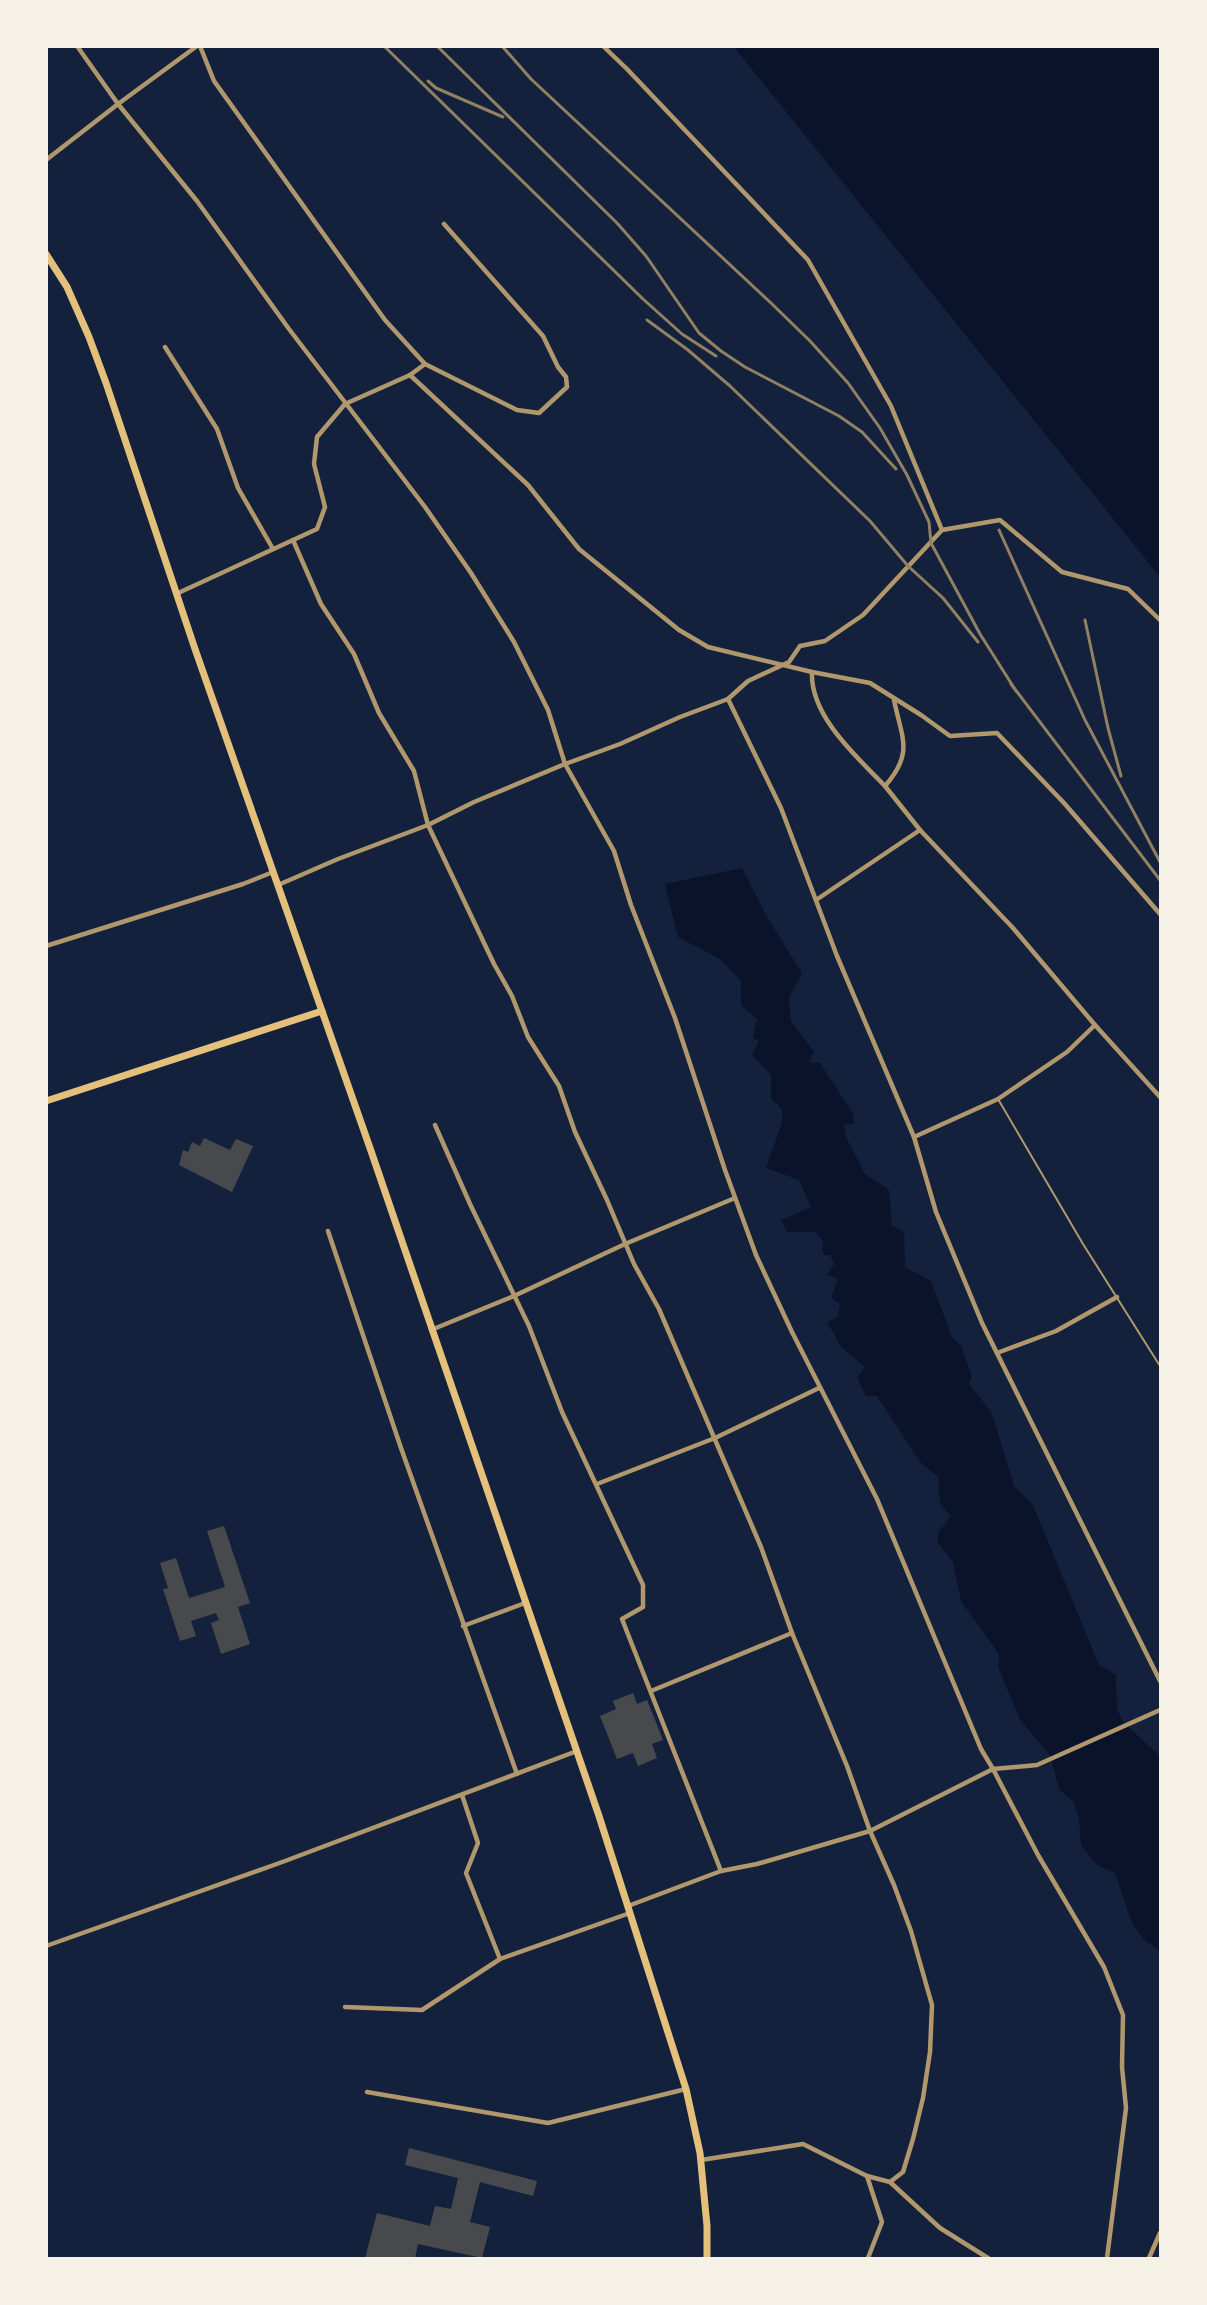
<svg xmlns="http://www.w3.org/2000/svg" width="1207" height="2305" viewBox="0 0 1207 2305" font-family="Raleway,sans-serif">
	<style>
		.water { fill: #0b132b }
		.building { fill: #48494c }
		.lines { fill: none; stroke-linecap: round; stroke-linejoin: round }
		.service { stroke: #b1986c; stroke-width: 2 }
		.minor { stroke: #b1986c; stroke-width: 4.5 }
		.secondary { stroke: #e5c07b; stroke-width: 7 }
		.rail { stroke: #918062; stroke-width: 3 }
	</style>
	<rect width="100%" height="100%" fill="#14213d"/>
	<g class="water">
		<path d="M734 47H1160V577Z"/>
		<path d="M742 868 767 917 802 973 789 998 791 1021 814 1052 809 1062 820 1063 854 1115V1123L844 1125 846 1137 865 1174 889 1190 892 1225 904 1233 905 1267 931 1281 952 1337 961 1346 972 1377 969 1384 992 1413 1014 1486 1033 1505 1099 1665 1116 1675 1117 1708 1122 1721 1160 1756V1951L1144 1940 1132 1923 1115 1873 1097 1865 1081 1845 1079 1819 1074 1803 1059 1789 1050 1755 1020 1720 998 1667 999 1654 961 1601 953 1562 938 1543V1533L951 1516 940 1504 938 1477 920 1462 877 1396H866L857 1378 865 1367 842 1348 827 1322 838 1317 840 1304 831 1298 838 1279 827 1275 834 1264 830 1255H824L822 1248 824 1242 815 1232H787L781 1220 811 1207 799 1180 766 1168 782 1123V1109L771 1099V1075L752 1055 759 1041 753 1038 757 1019 741 1005V981L720 959 678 937 665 884Z"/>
	</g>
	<g class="building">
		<path d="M204 1138 230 1150 236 1139 253 1146 232 1192 179 1165 183 1150 188 1152 192 1142 200 1146Z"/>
		<path d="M224 1526 250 1603 238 1607 250 1644 221 1654 211 1623 219 1620 216 1613 191 1621 196 1636 180 1641 163 1589 168 1588 160 1563 176 1558 189 1598 225 1587 207 1531Z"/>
		<path d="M633 1693 637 1704 647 1700 663 1740 652 1744 657 1758 638 1766 633 1753 617 1759 600 1716 616 1709 613 1701Z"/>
		<path d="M409 2148 537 2181 533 2196 480 2182 470 2222 490 2227 482 2258 418 2244 415 2258H365L377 2213 430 2226 435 2206 451 2209 458 2178 405 2165Z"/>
	</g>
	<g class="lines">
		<path class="service" d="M998 1099 1083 1244 1160 1366"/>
		<g class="minor">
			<path d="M77 46 118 104 197 201 289 329 425 507 471 573 514 642 548 710 565 764 614 851 631 905 675 1018 725 1170 756 1255 792 1332 877 1499 981 1749 993 1769 1038 1855 1104 1967 1123 2015 1122 2067 1126 2108 1107 2258"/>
			<path d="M200 46 214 81 385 320 425 364"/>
			<path d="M603 46 627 69 808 260 891 406 942 530"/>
			<path d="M46 160 118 104 197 46"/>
			<path d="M165 347 217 429 238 488 273 549"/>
			<path d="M410 375 528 485 579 549 679 630 708 647 812 672 870 683 921 715 950 736 997 733 1064 803 1160 914"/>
			<path d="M293 540 321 604 354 654 379 713 414 771 428 825 494 964 512 996 528 1037 559 1086 575 1132 607 1200 634 1264 659 1309 761 1547 792 1633 847 1766 870 1831 894 1885 911 1931 932 2005 930 2052 923 2098 913 2139 903 2172 890 2182"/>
			<path d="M176 594 317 529 325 507 314 464 317 437 345 404 410 375 425 364 517 410 539 413 567 387 566 377 558 367 543 336 444 224"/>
			<path d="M812 672C810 716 857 757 885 786"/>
			<path d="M728 699 781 808 837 956 914 1137 936 1212 982 1323 1160 1681"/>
			<path d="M894 700C902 739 914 753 885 786L920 830 1013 928 1095 1025 1160 1097"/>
			<path d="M278 885 338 859 428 825 474 802 565 764 620 744 680 717 728 699 748 681 789 662 800 646 825 641 863 615 942 530 1000 520 1062 572 1128 589 1160 620"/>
			<path d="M816 900 920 830"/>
			<path d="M46 946 243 884 273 872"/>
			<path d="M435 1125 470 1204 529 1326 562 1412 643 1585V1607L622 1619 721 1871"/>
			<path d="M914 1137 998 1099 1067 1052 1095 1025"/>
			<path d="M328 1231 401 1448 517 1774"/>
			<path d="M431 1330 514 1296 625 1244 735 1198"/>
			<path d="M997 1353 1056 1331 1117 1297"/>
			<path d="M597 1484 715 1438 819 1388"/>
			<path d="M463 1626 525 1603"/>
			<path d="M651 1691 792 1633"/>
			<path d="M462 1795 478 1843 466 1873 500 1959"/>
			<path d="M628 1906 721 1871 757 1864 870 1831 993 1769 1037 1765 1160 1710"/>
			<path d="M46 1946 285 1861 577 1751"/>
			<path d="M345 2007 422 2010 500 1959 630 1913"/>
			<path d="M367 2092 548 2123 686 2089"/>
			<path d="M701 2160 803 2144 867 2176 890 2182 940 2228 988 2258"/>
			<path d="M867 2176 882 2222 868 2258"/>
			<path d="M1149 2258 1160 2233"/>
		</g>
		<g class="secondary">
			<path d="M46 254 67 287 89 337 106 383 195 649 370 1148 599 1816 686 2089 700 2153 707 2226V2258"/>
			<path d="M46 1101 322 1011"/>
		</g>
		<g class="rail">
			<path d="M384 46 643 299 682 334 716 356"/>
			<path d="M437 46 617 223 646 256 699 333 721 351 745 367 839 416 862 432 896 469"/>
			<path d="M502 46 531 79 771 303 810 341 848 383 880 428 907 475 929 522 931 543 980 634 1016 691"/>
			<path d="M428 81 436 88 503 117"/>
			<path d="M647 320 688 350 730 386 870 521 908 566 943 598 978 642"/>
			<path d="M999 530 1085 720 1160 862"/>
			<path d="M1085 620 1108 728 1121 776"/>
			<path d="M1011 684 1160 880"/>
		</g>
	</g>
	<rect width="1207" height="2305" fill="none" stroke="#f6f1e7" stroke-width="96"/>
</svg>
